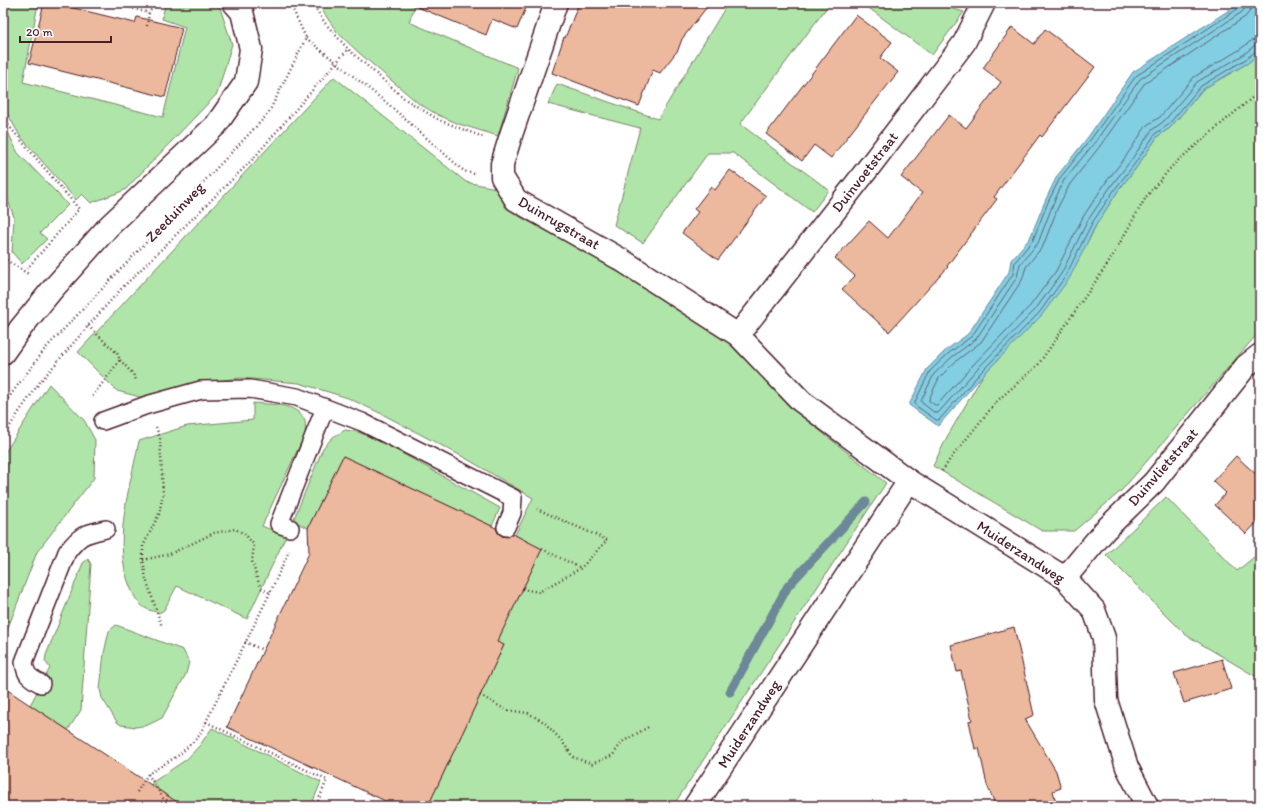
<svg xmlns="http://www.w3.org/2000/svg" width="1263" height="809" viewBox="0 0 1263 809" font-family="Itim,sans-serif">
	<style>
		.green { fill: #afe5a8; stroke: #7c826a }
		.water { fill: #82cee2; stroke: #6c8899 }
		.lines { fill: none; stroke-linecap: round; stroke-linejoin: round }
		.shore { stroke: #606574; stroke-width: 1 }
		.stream { stroke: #6c8899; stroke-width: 9 }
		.building { fill: #ecb99e; stroke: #4a1f2b }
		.lane-casing { stroke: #4a1f2b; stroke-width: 20 }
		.street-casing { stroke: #4a1f2b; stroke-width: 25 }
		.secondary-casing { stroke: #4a1f2b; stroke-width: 25 }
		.path { stroke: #4a1f2b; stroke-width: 2.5; stroke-dasharray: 1 3; stroke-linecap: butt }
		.lane { stroke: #fff; stroke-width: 17 }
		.street { stroke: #fff; stroke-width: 22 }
		.secondary { stroke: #fff; stroke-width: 22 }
		.labels { text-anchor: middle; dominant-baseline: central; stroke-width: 4; stroke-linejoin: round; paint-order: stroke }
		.street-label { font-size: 15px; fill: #4a1f2b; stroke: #fff }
	</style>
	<rect width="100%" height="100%" fill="#fff"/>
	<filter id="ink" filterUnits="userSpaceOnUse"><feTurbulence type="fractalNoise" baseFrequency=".025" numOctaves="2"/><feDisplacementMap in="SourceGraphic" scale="8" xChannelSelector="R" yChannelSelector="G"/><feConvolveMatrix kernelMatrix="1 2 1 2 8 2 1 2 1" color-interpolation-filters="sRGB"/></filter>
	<g filter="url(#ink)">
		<g class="green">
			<path d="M3 3 38 4 23 82 163 117 185 27 162 19 165 5H160V3H214L219 5 232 44 217 94 125 190 91 203 82 194 76 200 20 136 7 113 3 94Z"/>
			<path d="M317 3H416L409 22 518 68 498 136 459 124 438 115 418 103 358 52 337 32Z"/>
			<path d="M728 3H830L740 124 829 190 812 212 733 153H708L643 243 614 225 640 128 548 104 557 84 658 119Z"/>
			<path d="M862 3H933L964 12 932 55Z"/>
			<path d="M1260 53V331L1121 491 1074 531H1042L933 466 947 437 983 375 1004 353 1090 238 1096 225 1118 191 1136 168 1158 136 1170 128 1203 89 1248 63Z"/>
			<path d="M334 77 466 182 496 188 506 208 522 218 627 273 732 344 795 411 886 483 673 806H428L504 645 497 642 542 549 515 535 533 498 467 459 382 414 348 398 299 383 240 378 200 383 140 397 117 391 78 352Z"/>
			<path d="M3 126H5L18 153 57 193 68 205 40 233 47 239 22 264 12 252 14 217 3 187Z"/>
			<path d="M49 384 84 420 95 440 94 478 37 552 3 641V481L4 454Z"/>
			<path d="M253 403C270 405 297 402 305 421 306 425 305 431 305 434L262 526 286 536 247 619 177 586 164 610 159 613C155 611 149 611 145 608 138 604 134 596 131 589 111 544 130 487 139 441L187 426 253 420Z"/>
			<path d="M345 430 358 432 380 441 500 508 492 526 343 456 308 528 293 521 323 448 333 437Z"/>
			<path d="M1166 497 1237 571 1260 552V679L1186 635 1106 555Z"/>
			<path d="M88 559 91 564 81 710 68 730 30 705 50 668 45 661 46 655 83 563Z"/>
			<path d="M116 625 183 650 189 662 186 674 162 718 148 725 136 727 121 725 117 722 102 698 100 689 104 653 109 631Z"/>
			<path d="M212 728 321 782 311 806H157L143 796 153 782 187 759 200 745Z"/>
		</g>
		<path class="water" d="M1240 3H1260V53L1248 63 1203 89 1170 128 1158 136 1136 168 1118 191 1096 225 1069 279 1041 316 983 375 938 426 909 405 927 369 946 350 968 334 1009 272 1011 260 1030 238 1045 201 1057 176 1088 137 1133 72Z"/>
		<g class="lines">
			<g class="shore">
				<path d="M1241 3 1239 8 1136 76 1091 139 1060 178 1048 202 1033 240 1015 262 1013 274 972 336 949 353 930 371 915 402V405L936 420H939L981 372 1039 313 1065 277 1092 223 1115 189 1133 166 1156 133 1168 125 1201 86 1246 59 1256 51 1260 50"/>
				<path d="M1246 3 1245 8 1242 12 1140 79 1095 142 1064 180 1053 204 1038 243 1020 264 1017 277 976 339 952 357 934 374 921 401 922 403 935 413H938L977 369 1035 310 1061 274 1088 220 1111 186 1129 163 1152 130 1164 121 1197 82 1243 55 1254 46 1260 45"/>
				<path d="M1252 3 1250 11 1245 17 1144 84 1100 146 1070 184 1058 207 1043 246 1026 267 1022 280 981 342 956 361 939 378 929 399V401L935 405H937L973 365 1030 306 1056 271 1083 217 1106 182 1124 159 1147 125 1160 117 1194 77 1239 50 1251 41 1260 39"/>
			</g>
			<path class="stream" d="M730 692 788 586 866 502"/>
		</g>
		<g class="building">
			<path d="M44 3H53L135 23 137 17 182 28 165 97 29 63Z"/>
			<path d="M410 3H528L517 29 492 19 486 35 410 4Z"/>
			<path d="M579 3H710L682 39 678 50 660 73 653 70 639 106 552 73 564 37 565 38Z"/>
			<path d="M856 15 892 42 880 58 898 72 831 158 814 145 802 161 766 134Z"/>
			<path d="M1012 27 1034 44 1045 29 1095 67 1042 137 1040 135 994 197 997 199 947 266 948 267 889 332 842 289 855 276 835 258 869 221 888 238 922 193 901 177 949 115 966 128 1001 82 983 68Z"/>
			<path d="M730 170 766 196 718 260 682 233 698 212 694 209 711 187 715 190Z"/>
			<path d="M343 456 496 528 498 533 502 536 508 537 513 534 542 549 497 642 504 645 428 806H396L227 727 309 553 308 528Z"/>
			<path d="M1236 456 1260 478V519L1246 534 1215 505 1226 493 1213 481Z"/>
			<path d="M1014 627 1034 715 1025 719 1056 771 1061 788 1053 791 1057 806H996L987 785 979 748 975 749 969 721 972 720 961 671 957 672 951 645Z"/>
			<path d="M1222 659 1231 689 1184 703 1174 673Z"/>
			<path d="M3 687 30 705 183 806H3Z"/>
		</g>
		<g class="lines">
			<defs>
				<g id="lane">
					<path d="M103 421 147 405 201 390 250 389 297 397 362 422 513 498 512 513 506 527"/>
					<path d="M290 528 279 524 325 408"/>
					<path d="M41 684C29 677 26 676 24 662L67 552C81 534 84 534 106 529"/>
				</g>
				<g id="street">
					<path d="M738 335 866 171 964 43 984 3"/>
					<path d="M3 353 20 329 51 291 109 226 216 125 246 82 251 49 242 12 234 3"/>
					<path d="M1065 578 1105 530 1154 482 1246 366 1260 355"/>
					<path d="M695 806 909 481"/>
				</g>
				<path id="secondary" d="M556 3 512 132 502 164V177L516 200 620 259 738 335 801 401 909 481 1065 578 1094 610 1104 638 1106 700 1127 767 1147 806"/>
			</defs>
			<use href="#lane" class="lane-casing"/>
			<use href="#street" class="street-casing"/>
			<use href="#secondary" class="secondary-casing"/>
			<g class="path">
				<path d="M79 3 93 7V3"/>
				<path d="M114 3 149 13"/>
				<path d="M312 3 325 23 348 49 405 99 439 120 483 137"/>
				<path d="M147 26 149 13 155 3"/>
				<path d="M306 38 388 104 464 171 474 174"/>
				<path d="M3 119 79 209 25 271"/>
				<path d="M3 213 4 220 3 259"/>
				<path d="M3 258 30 275"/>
				<path d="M88 326 117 353 120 360 92 397"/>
				<path d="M120 360 133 374 137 382"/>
				<path d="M3 405 45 349 268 114 306 38 290 3"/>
				<path d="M156 427 160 438 163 494 159 514 143 546V560L146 579 162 627"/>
				<path d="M3 440 6 432 19 412 40 382 88 326 122 288 252 160 348 49"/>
				<path d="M942 471 951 458 997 401 1038 365 1109 262 1146 197 1174 164 1260 91"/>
				<path d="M542 549 581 568"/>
				<path d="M143 560 170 554 214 533 235 529 245 534 254 545 252 561 257 578 261 588 270 593 289 551"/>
				<path d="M522 589 539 592 581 568 607 540 537 509"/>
				<path d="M245 642 263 650"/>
				<path d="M480 695 506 710 528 713 544 722 561 740 573 757 592 764 613 755 622 742 650 726"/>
				<path d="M206 722 327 780 316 806"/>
				<path d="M148 774 163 798 177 806"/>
				<path d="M137 792 148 774 179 755 199 736 270 593"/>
			</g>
			<use href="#lane" class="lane"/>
			<use href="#street" class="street"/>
			<use href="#secondary" class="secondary"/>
		</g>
	</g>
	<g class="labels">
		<g class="street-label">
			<text transform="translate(865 172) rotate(-52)">Duinvoetstraat</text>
			<text transform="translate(175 212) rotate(-46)">Zeeduinweg</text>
			<text transform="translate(559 223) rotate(30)">Duinrugstraat</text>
			<text transform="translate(1163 467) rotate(-49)">Duinvlietstraat</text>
			<text transform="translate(1021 552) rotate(33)">Muiderzandweg</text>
			<text transform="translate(749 724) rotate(-57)">Muiderzandweg</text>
		</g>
	</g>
	<rect width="1263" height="809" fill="none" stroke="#fff" stroke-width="16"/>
	<rect x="8" y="8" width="1247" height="793" fill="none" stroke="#4a1f2b" stroke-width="1.5" filter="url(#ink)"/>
	<path d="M20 36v6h91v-6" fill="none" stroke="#4a1f2b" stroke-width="2"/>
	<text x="26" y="36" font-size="12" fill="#4a1f2b" stroke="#ffffff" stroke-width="3" paint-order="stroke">20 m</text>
</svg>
